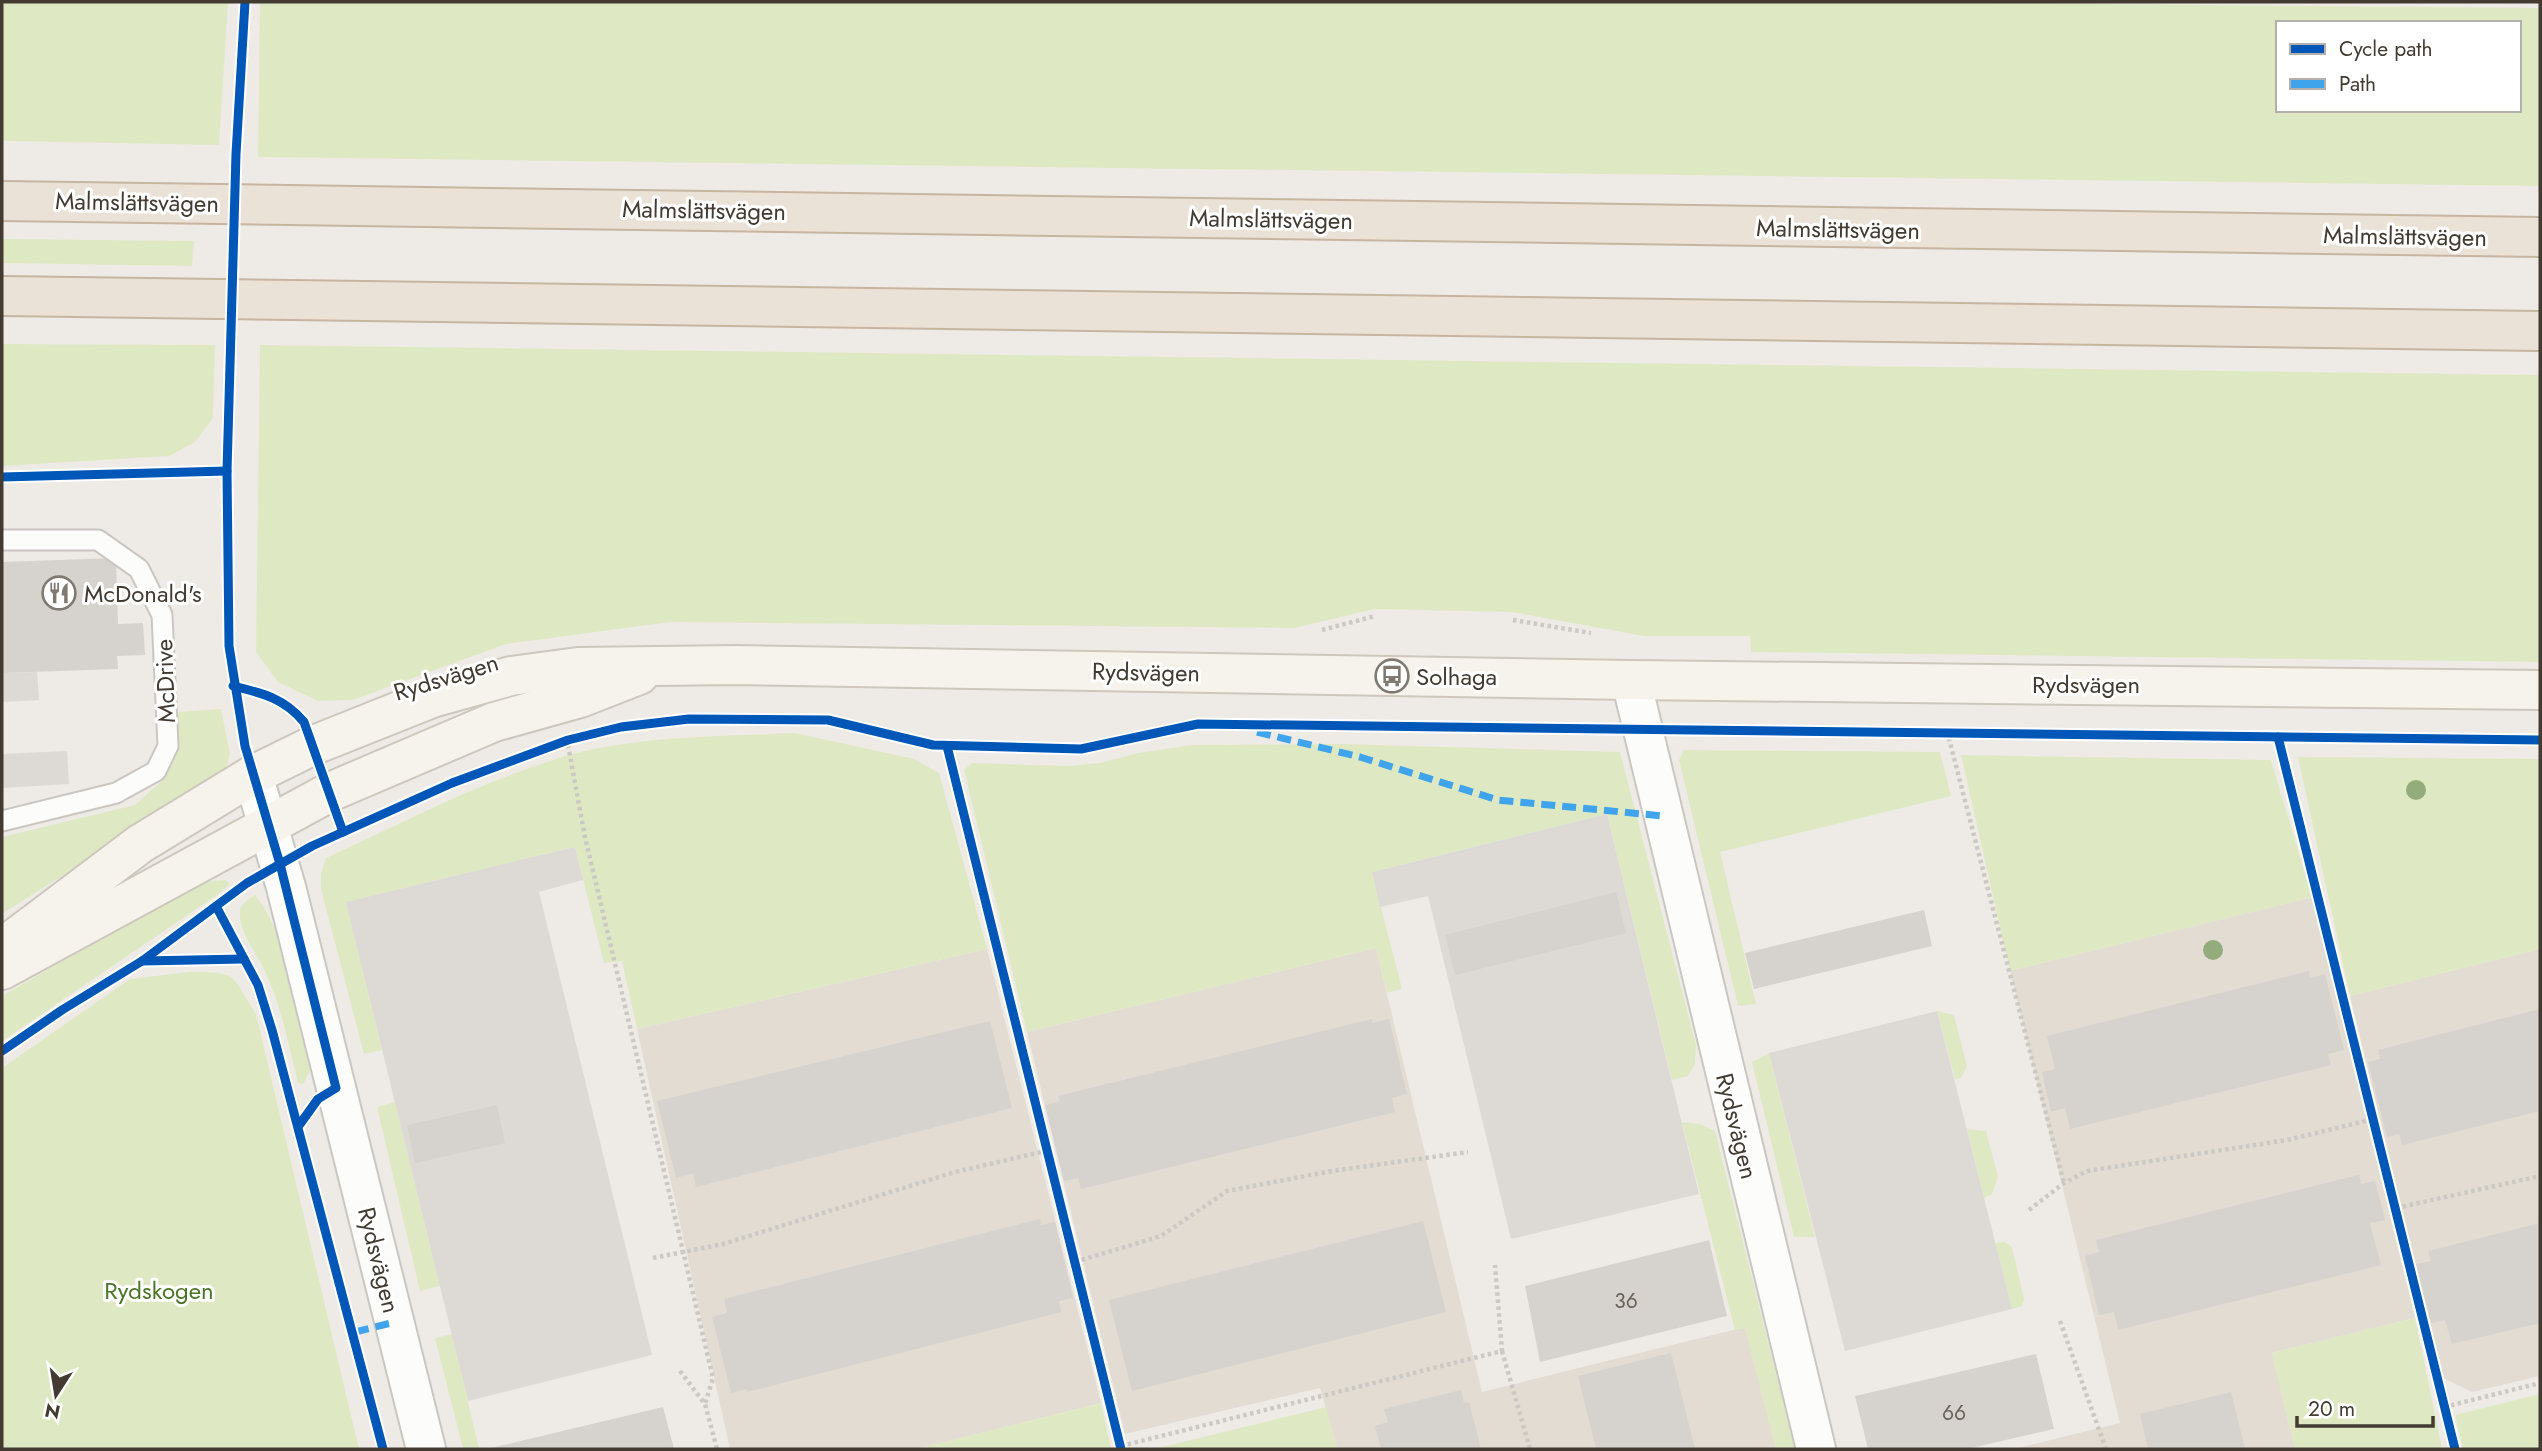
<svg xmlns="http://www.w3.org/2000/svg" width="2542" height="1451" viewBox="0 0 2542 1451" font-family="Jost,sans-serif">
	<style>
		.residential { fill: #e3dcd3 }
		.green { fill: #dee9c4; fill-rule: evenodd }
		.parking { fill: #dddad6 }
		.building { fill: #d6d2cd }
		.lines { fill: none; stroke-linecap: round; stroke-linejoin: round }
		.lane-casing { stroke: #cac7c2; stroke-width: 23 }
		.street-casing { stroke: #cac7c2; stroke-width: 42 }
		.secondary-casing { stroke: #cdc7bd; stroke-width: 42 }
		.highway-casing { stroke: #c6b5a0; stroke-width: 42 }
		.path { stroke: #ccc9c5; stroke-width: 4.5; stroke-dasharray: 3.5 3.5; stroke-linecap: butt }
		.lane { stroke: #fcfcfb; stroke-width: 19 }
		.street { stroke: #fcfcfb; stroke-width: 38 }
		.secondary { stroke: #f6f3ec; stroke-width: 38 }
		.highway { stroke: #ebe2d7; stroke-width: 38 }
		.quiet { stroke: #3fa4eb; stroke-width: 7; stroke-dasharray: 14 7; stroke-linecap: butt }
		.cycleway-casing { stroke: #fff; stroke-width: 13 }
		.cycleway { stroke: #0057b8; stroke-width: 9 }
		.tree { fill: #94ab7c }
		.labels { text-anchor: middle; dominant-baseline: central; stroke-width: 6; stroke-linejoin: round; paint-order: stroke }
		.number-label { font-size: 21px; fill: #69625a }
		.street-label { font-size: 24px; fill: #433b32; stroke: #fff }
		.poi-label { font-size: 24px; fill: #433b32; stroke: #fff; text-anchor: start }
		.park-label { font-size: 24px; fill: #4a7625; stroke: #fff }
	</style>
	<rect width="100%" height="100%" fill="#eeebe6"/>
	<g class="residential">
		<path d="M2312 897 2415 1318 2272 1353 2295 1449H2013L2120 1423 2010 971Z"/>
		<path d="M1376 948 1482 1392 1745 1327 1776 1449H1337L1320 1388 1125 1434 1027 1032Z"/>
		<path d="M987 949 1101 1403 916 1449H730L637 1029Z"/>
		<path d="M2540 949V1376L2472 1392 2443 1378 2350 996Z"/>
	</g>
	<g class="green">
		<path d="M2 2H228L219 145 2 141Z"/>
		<path d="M260 2H1882L2540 8V186L258 157ZM2278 23H2519V110H2278Z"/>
		<path d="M2 239 194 241 192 266 2 263Z"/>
		<path d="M2 344 215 345 213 418 195 442 169 456 2 466Z"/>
		<path d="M260 345 2540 375V662L1751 652 1750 636H1644L1512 612 1374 609 1295 628 670 622 506 644 353 700 318 701 278 682 256 652Z"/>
		<path d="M221 709 230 754 225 772 2 914V837L135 805 162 781 173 760 178 712Z"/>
		<path d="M795 733 914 759 939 773 987 949 637 1029 622 961 604 963 575 847 347 902 382 1050 364 1054 321 889V874L326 858C402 823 476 784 556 759 631 735 717 737 795 733Z"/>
		<path d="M1342 744 1620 752 1696 1045 1695 1064 1688 1076 1672 1080 1607 814 1372 872 1402 989 1387 993 1376 948 1027 1032 964 770 972 763 1067 766 1100 763 1138 753 1192 745Z"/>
		<path d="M1684 750 1940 752 1951 796 1720 852 1756 1004 1738 1006 1679 760Z"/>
		<path d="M1961 755 2271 760 2312 897 2010 971Z"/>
		<path d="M2298 757 2540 759V949L2350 996Z"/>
		<path d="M225 880 230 884 217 895 2 1041V996L188 889 211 881Z"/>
		<path d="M255 895C286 932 299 1013 311 1060L310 1071 303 1084 298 1083C288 1043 280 997 259 960 251 945 238 928 240 910 241 903 250 899 255 895Z"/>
		<path d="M189 972C239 972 230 973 256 1014L359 1449H2V1068L130 979Z"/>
		<path d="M1937 1011 1954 1015 1967 1066 1961 1078 1955 1079Z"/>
		<path d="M1769 1053 1815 1237H1794L1752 1062Z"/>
		<path d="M395 1102 440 1286 420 1291 377 1107Z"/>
		<path d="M1682 1122 1700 1124 1715 1131 1795 1449H1776L1745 1328 1735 1330Z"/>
		<path d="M1967 1129 1986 1131 1998 1177 1992 1194 1984 1198Z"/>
		<path d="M2005 1242 2012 1247 2024 1299 2022 1306 2012 1309 1995 1243Z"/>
		<path d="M2415 1318 2442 1449H2295L2272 1353Z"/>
		<path d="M452 1334 479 1449H463L435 1338Z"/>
		<path d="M2540 1394V1449H2463L2455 1415Z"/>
		<path d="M1101 1403 1111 1449H916Z"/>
		<path d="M1326 1407 1337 1449H1154Z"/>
	</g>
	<g class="parking">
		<path d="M37 672 39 700 2 702V673Z"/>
		<path d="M67 751 69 784 2 788V754Z"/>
		<path d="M1607 814 1699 1194 1511 1239 1428 896 1380 907 1372 872Z"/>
		<path d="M575 847 583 880 539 892 652 1355 468 1401 346 902Z"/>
		<path d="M1937 1011 2012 1309 1845 1351 1769 1053Z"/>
	</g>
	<g class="building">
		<path d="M116 558 118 624 143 623 145 655 117 656 118 669 2 673V562Z"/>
		<path d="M1616 892 1626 933 1455 975 1445 935Z"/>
		<path d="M1924 910 1932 946 1754 989 1745 953Z"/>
		<path d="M2309 971 2310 978 2325 974 2344 1050 2328 1054 2331 1065 2070 1129 2065 1108 2051 1112 2042 1072 2055 1069 2047 1036Z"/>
		<path d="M2540 1009V1111L2402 1145 2399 1134 2387 1137 2368 1062 2380 1059 2378 1050Z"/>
		<path d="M1372 1019V1023L1389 1019 1407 1094 1392 1098 1395 1112 1081 1189 1078 1178 1064 1181 1045 1105 1060 1101 1058 1096Z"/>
		<path d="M990 1021 1012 1108 696 1187 693 1173 676 1178 657 1101Z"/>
		<path d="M497 1105 505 1143 415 1163 407 1125Z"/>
		<path d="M2359 1175 2361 1184 2375 1181 2385 1220 2370 1223 2381 1265 2118 1330 2114 1312 2099 1315 2085 1256 2099 1252 2096 1240Z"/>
		<path d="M1040 1219 1041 1225 1055 1222 1073 1298 1059 1301 1061 1312 747 1392 746 1389 731 1393 712 1317 727 1313 724 1299Z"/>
		<path d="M1423 1221 1446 1312 1132 1391 1109 1300Z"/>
		<path d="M2540 1223V1323L2452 1344 2445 1320 2431 1323 2416 1264 2431 1261 2428 1251Z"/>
		<path d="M1709 1240 1727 1316 1540 1362 1525 1286Z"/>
		<path d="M1671 1353 1695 1449H1596L1578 1376Z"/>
		<path d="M2036 1354 2054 1429 1967 1449H1868L1855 1396Z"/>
		<path d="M1461 1390 1464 1403 1469 1402 1481 1449H1381L1375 1426 1388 1422 1384 1409Z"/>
		<path d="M2231 1392 2245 1449H2148L2140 1414Z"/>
		<path d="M663 1407 674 1449H491V1448Z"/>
	</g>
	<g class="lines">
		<defs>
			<path id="lane" d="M2 540H98L139 569 162 615 168 746 156 771 116 793 2 821"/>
			<g id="street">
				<path d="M1631 680 1816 1449"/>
				<path d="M253 775 286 887 426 1449"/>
			</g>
			<g id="secondary">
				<path d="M2 948 140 844 253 775 314 745 432 698 511 676 578 667 736 665 1631 680 2540 690"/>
				<path d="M2 970 330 792 494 722 580 698 639 675"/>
			</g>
			<g id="highway">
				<path d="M2 201 2540 237"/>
				<path d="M2 296 2540 331"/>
			</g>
		</defs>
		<use href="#lane" class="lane-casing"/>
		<use href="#street" class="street-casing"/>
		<use href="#secondary" class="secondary-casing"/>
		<use href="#highway" class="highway-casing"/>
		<g class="path">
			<path d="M1513 620 1591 633"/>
			<path d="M1322 630 1375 616"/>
			<path d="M1947 731 2064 1183"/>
			<path d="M568 745 585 837 713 1378 705 1404"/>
			<path d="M2396 1208 2540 1176"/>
			<path d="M2029 1210 2064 1183 2087 1171 2287 1140 2374 1119"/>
			<path d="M653 1258 723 1244 955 1172 1046 1151"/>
			<path d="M1075 1262 1161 1236 1227 1191 1332 1171 1468 1152"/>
			<path d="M2060 1321 2106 1449"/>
			<path d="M1502 1351 1530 1449"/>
			<path d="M680 1371 705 1404 717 1449"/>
			<path d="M2444 1407 2540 1383"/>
			<path d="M1121 1446 1502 1351 1495 1265"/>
		</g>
		<use href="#lane" class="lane"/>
		<use href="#street" class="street"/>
		<use href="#secondary" class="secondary"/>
		<use href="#highway" class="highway"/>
		<g class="quiet">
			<path d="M1257 732 1360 757 1498 800 1663 816"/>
			<path d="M355 1332 395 1322"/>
		</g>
		<defs>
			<g id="cycleway">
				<path d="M245 2 236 154 227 471 229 646 245 746 280 864 336 1088 318 1099 300 1124"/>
				<path d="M2 477 227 471"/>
				<path d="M233 686C262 693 284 698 304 722L343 832"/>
				<path d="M2278 737 2455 1449"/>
				<path d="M947 746 1121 1449"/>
				<path d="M217 908 258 985 272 1030 383 1449"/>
				<path d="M142 961 244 959"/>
				<path d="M2 1051 62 1010 142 961 247 883 312 846 452 783 568 740 621 727 689 719 828 720 933 745 1081 749 1198 724 2540 740"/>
			</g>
		</defs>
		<use href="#cycleway" class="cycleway-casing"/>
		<use href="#cycleway" class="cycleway"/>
	</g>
	<g class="tree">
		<circle cx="2416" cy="790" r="10"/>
		<circle cx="2213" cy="950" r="10"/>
	</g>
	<defs>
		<symbol id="restaurant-ring" viewBox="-11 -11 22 22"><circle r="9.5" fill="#fff" stroke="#7f7971" stroke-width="1.5"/><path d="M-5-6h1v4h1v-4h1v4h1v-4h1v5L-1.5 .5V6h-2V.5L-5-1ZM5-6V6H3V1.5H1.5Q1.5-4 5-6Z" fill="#7f7971"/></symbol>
		<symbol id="bus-ring" viewBox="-11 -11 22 22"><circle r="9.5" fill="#fff" stroke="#7f7971" stroke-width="1.5"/><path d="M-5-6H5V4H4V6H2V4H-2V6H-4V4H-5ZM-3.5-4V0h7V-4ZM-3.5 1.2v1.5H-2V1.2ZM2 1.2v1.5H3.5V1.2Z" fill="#7f7971"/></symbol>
	</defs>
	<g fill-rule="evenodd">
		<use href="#restaurant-ring" x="40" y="574" width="38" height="38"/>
		<use href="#bus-ring" x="1373" y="657" width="38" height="38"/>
	</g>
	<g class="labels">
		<g class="number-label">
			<text x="1626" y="1301">36</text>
			<text x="1954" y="1413">66</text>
		</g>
		<g class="street-label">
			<text transform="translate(137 202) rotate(1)">Malmslättsvägen</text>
			<text transform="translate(704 210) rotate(1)">Malmslättsvägen</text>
			<text transform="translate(1271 219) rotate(1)">Malmslättsvägen</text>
			<text transform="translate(1838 229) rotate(1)">Malmslättsvägen</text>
			<text transform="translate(2405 236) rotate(1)">Malmslättsvägen</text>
			<text transform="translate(1146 672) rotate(1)">Rydsvägen</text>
			<text transform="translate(446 677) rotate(-17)">Rydsvägen</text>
			<text transform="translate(165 681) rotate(-92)">McDrive</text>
			<text x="2086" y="684">Rydsvägen</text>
			<text transform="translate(1737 1126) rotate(76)">Rydsvägen</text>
			<text transform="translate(379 1260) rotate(76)">Rydsvägen</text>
		</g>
		<g class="poi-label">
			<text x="84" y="593">McDonald's</text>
			<text x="1416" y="676">Solhaga</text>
		</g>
		<g class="park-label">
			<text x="159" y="1290">Rydskogen</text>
		</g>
	</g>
	<rect width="2542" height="1451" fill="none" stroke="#433b32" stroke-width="7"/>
	<rect x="2276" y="21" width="245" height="91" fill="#ffffff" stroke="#b4b1ad" stroke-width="2"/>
	<rect x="2290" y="44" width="35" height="10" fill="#0057b8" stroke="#b4b1ad" stroke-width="2"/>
	<text x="2339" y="56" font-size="21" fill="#433b32">Cycle path</text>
	<rect x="2290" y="79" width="35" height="10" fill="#3fa4eb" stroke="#b4b1ad" stroke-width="2"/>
	<text x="2339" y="91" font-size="21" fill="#433b32">Path</text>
	<g transform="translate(56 1395) rotate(192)" stroke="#ffffff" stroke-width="5" paint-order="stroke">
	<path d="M0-5L12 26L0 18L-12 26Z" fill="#433b32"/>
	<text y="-10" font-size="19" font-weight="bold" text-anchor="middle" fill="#433b32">N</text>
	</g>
	<path d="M2297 1416v10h136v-10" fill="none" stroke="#433b32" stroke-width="3.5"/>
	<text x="2308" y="1416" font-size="21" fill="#433b32" stroke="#ffffff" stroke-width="5" paint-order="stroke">20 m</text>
</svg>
